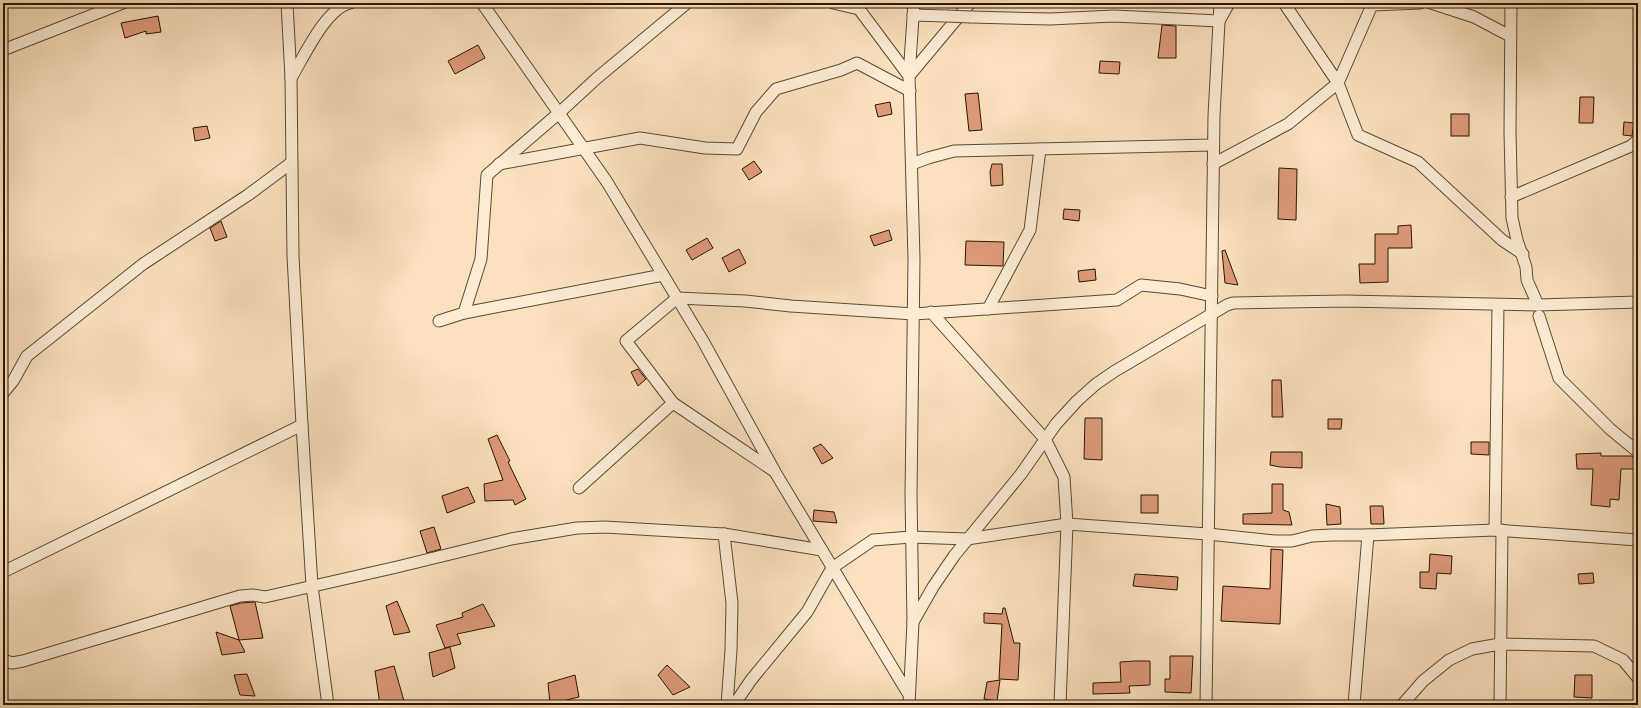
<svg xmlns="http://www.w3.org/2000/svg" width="1641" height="708" viewBox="0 0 1641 708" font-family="'EB Garamond',serif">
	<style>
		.building { fill: #de9a7a; stroke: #271702 }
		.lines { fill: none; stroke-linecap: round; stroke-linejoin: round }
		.minor-casing { stroke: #5c4a31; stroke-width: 13 }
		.minor { stroke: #fcecd5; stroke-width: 11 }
		.minor-bridge-casing { stroke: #5c4a31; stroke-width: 13; stroke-linecap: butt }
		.minor-bridge { stroke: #fcecd5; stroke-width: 11 }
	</style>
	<rect width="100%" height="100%" fill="#fbe1be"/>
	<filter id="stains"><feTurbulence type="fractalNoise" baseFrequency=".005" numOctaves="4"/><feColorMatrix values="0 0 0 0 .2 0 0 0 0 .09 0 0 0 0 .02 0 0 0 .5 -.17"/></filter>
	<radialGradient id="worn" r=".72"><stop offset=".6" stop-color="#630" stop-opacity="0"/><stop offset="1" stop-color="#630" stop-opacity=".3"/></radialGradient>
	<g class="building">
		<path d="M158 16 161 32 146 34V31L125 38 121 23Z"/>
		<path d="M1162 25 1176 26V58H1158Z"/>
		<path d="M478 45 485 58 455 74 448 61Z"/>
		<path d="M1100 61 1120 62 1119 74 1099 73Z"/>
		<path d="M978 93 982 130 969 131 965 94Z"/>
		<path d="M1580 97H1594L1593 123H1579Z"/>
		<path d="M890 102 892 114 878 117 875 105Z"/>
		<rect x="1451" y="114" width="18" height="22"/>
		<path d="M1624 122 1634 123 1632 136 1623 135Z"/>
		<path d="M207 126 210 138 195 141 193 128Z"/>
		<path d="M754 161 762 172 749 180 742 169Z"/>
		<path d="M992 164H1002L1003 185 991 186 990 172Z"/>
		<path d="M1279 168 1297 169 1296 220 1278 219Z"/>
		<path d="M1064 209 1080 210 1079 221 1063 219Z"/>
		<path d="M221 221 227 237 215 241 210 228Z"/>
		<path d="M1411 225 1412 248H1388V282L1360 283 1359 264H1375V234H1398V226Z"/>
		<path d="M889 230 892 240 874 246 870 236Z"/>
		<path d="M707 238 713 248 692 260 686 250Z"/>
		<path d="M966 241 1004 242 1003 266 965 265Z"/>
		<path d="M739 249 746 263 729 272 722 258Z"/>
		<path d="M1225 250 1238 285 1225 283 1222 251Z"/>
		<path d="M1095 269 1096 280 1079 282 1078 271Z"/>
		<path d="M638 369 646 379 638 386 631 372Z"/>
		<path d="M1272 380H1281L1283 417H1272Z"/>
		<path d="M1085 418H1102V460L1084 459Z"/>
		<path d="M1328 419H1342L1341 429H1328Z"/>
		<path d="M497 435 510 461 508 462 526 499 515 505 513 500 485 501 484 484 503 480 488 439Z"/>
		<path d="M1471 442H1489V455L1471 454Z"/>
		<path d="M821 444 833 458 822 464 813 448Z"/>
		<path d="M1271 452H1302V468L1280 467 1270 465Z"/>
		<path d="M1601 453V456H1632L1634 458V469H1621L1619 500 1610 499V507L1591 505 1593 469H1577L1576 454Z"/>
		<path d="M1272 484H1283V510L1289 512 1292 525 1243 524V514L1272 513Z"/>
		<path d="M468 487 475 502 447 513 442 496Z"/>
		<rect x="1141" y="495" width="17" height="18"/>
		<path d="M1326 504 1340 507 1341 524 1327 525Z"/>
		<path d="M1370 506H1383L1384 524H1371Z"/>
		<path d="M814 510 834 512 837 523 813 521Z"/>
		<path d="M434 527 441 549 427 553 420 531Z"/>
		<path d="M1271 549 1283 550 1280 624 1221 621 1223 586 1270 589Z"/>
		<path d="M1430 554 1452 556 1451 574 1437 573 1436 589 1420 588V572H1429Z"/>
		<path d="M1593 573 1594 583 1579 584 1578 574Z"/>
		<path d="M1135 574 1178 577 1177 590 1133 586Z"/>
		<path d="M397 601 410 632 394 635 386 606Z"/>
		<path d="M255 602 263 638 239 640 230 606 241 603Z"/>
		<path d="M483 604 495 626 457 634 461 644 445 648 436 625 463 617 462 613Z"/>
		<path d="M1003 608H1005L1014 643H1020L1018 680 999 679 1002 624 984 623V613L1002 614Z"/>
		<path d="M216 632 239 640 245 652 222 655Z"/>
		<path d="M450 647 455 668 433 677 429 653Z"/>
		<path d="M1170 656H1193L1191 693 1165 692V679H1170Z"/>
		<path d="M1135 661H1150V685L1129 686 1130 693 1093 694V683L1121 682 1120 662Z"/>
		<path d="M667 665 690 687 673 695 658 675Z"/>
		<path d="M394 666 404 701 380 705 375 671Z"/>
		<path d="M247 674 255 696 240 695 234 675Z"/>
		<path d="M575 675 579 697 550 704 548 683Z"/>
		<path d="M1575 675H1592V698L1574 697Z"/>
		<path d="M1000 680 997 701 984 699 987 682Z"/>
	</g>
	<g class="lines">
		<defs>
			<g id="minor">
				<path d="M287 3 291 78 293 256 302 425 312 586 328 705"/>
				<path d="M482 3 607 182 703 341 775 472 909 695"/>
				<path d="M833 3 859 9 909 76 970 3"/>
				<path d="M1284 3 1338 83 1358 135 1418 162 1502 240 1523 254"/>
				<path d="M1431 3 1474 17 1510 36"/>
				<path d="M1511 3 1510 132 1512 218 1517 240 1526 267 1527 280 1538 305"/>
				<path d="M913 15 946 16"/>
				<path d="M971 17 1050 19 1114 16 1219 21 1229 3"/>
				<path d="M3 50 123 3"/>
				<path d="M291 78C304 57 325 9 350 3"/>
				<path d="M499 164 640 138 705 148 737 149 756 112 776 89 841 70 857 63 910 91"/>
				<path d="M912 164 928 158 954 151 1213 145"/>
				<path d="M1213 164 1288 124 1338 83 1372 5 1420 3"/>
				<path d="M1511 197 1631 146 1638 140"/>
				<path d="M988 309 1030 230 1040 149"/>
				<path d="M931 312 1045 439 1064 477 1067 524 1060 705"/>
				<path d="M464 313 663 275"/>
				<path d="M1539 316 1559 378 1610 429 1638 452"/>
				<path d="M439 321 464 313 481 259 487 175 559 113 597 78 687 3"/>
				<path d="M3 393 13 381 27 356 143 264 248 195 291 163"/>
				<path d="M774 471 673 403 626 341 677 298 745 301 791 306 914 314 1117 300 1141 285 1180 289 1212 296"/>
				<path d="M579 488 673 403"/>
				<path d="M1495 530 1498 305"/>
				<path d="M724 534 732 603 731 650 727 705"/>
				<path d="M3 572 302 425"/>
				<path d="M913 622 933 587 954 556 1021 474 1056 424 1077 401 1096 384 1115 371 1227 305 1233 303 1346 301 1538 305 1638 302"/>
				<path d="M3 660 12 663 23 661 240 596 253 595 265 597 397 567 511 539 577 528 605 527 724 534 822 550"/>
				<path d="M734 705 751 680 807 612 832 568 873 540 911 537 967 539 1067 524 1208 534 1275 541H1292L1312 536 1332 535H1368L1495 530 1638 540"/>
				<path d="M909 705 913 622 911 495 914 259 909 76 914 3"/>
				<path d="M1206 705 1214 116 1220 3"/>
				<path d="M1354 705 1368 535"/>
				<path d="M1402 705 1423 681 1449 660 1472 649 1500 644 1594 646 1623 660 1638 678"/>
				<path d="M1500 705 1502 530"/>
			</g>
		</defs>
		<use href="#minor" class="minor-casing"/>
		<use href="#minor" class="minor"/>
		<defs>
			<path id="minor-bridge" d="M946 16 971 17"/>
		</defs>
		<use href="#minor-bridge" class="minor-bridge-casing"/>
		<use href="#minor-bridge" class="minor-bridge"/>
	</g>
	<rect width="1641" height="708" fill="none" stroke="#fbe1be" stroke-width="16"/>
	<rect x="4" y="4" width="1633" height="700" fill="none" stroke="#271702" stroke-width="2"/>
	<rect x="8" y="8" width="1625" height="692" fill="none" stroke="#271702"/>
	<rect width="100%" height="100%" filter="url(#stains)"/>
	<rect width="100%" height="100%" fill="url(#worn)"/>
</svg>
